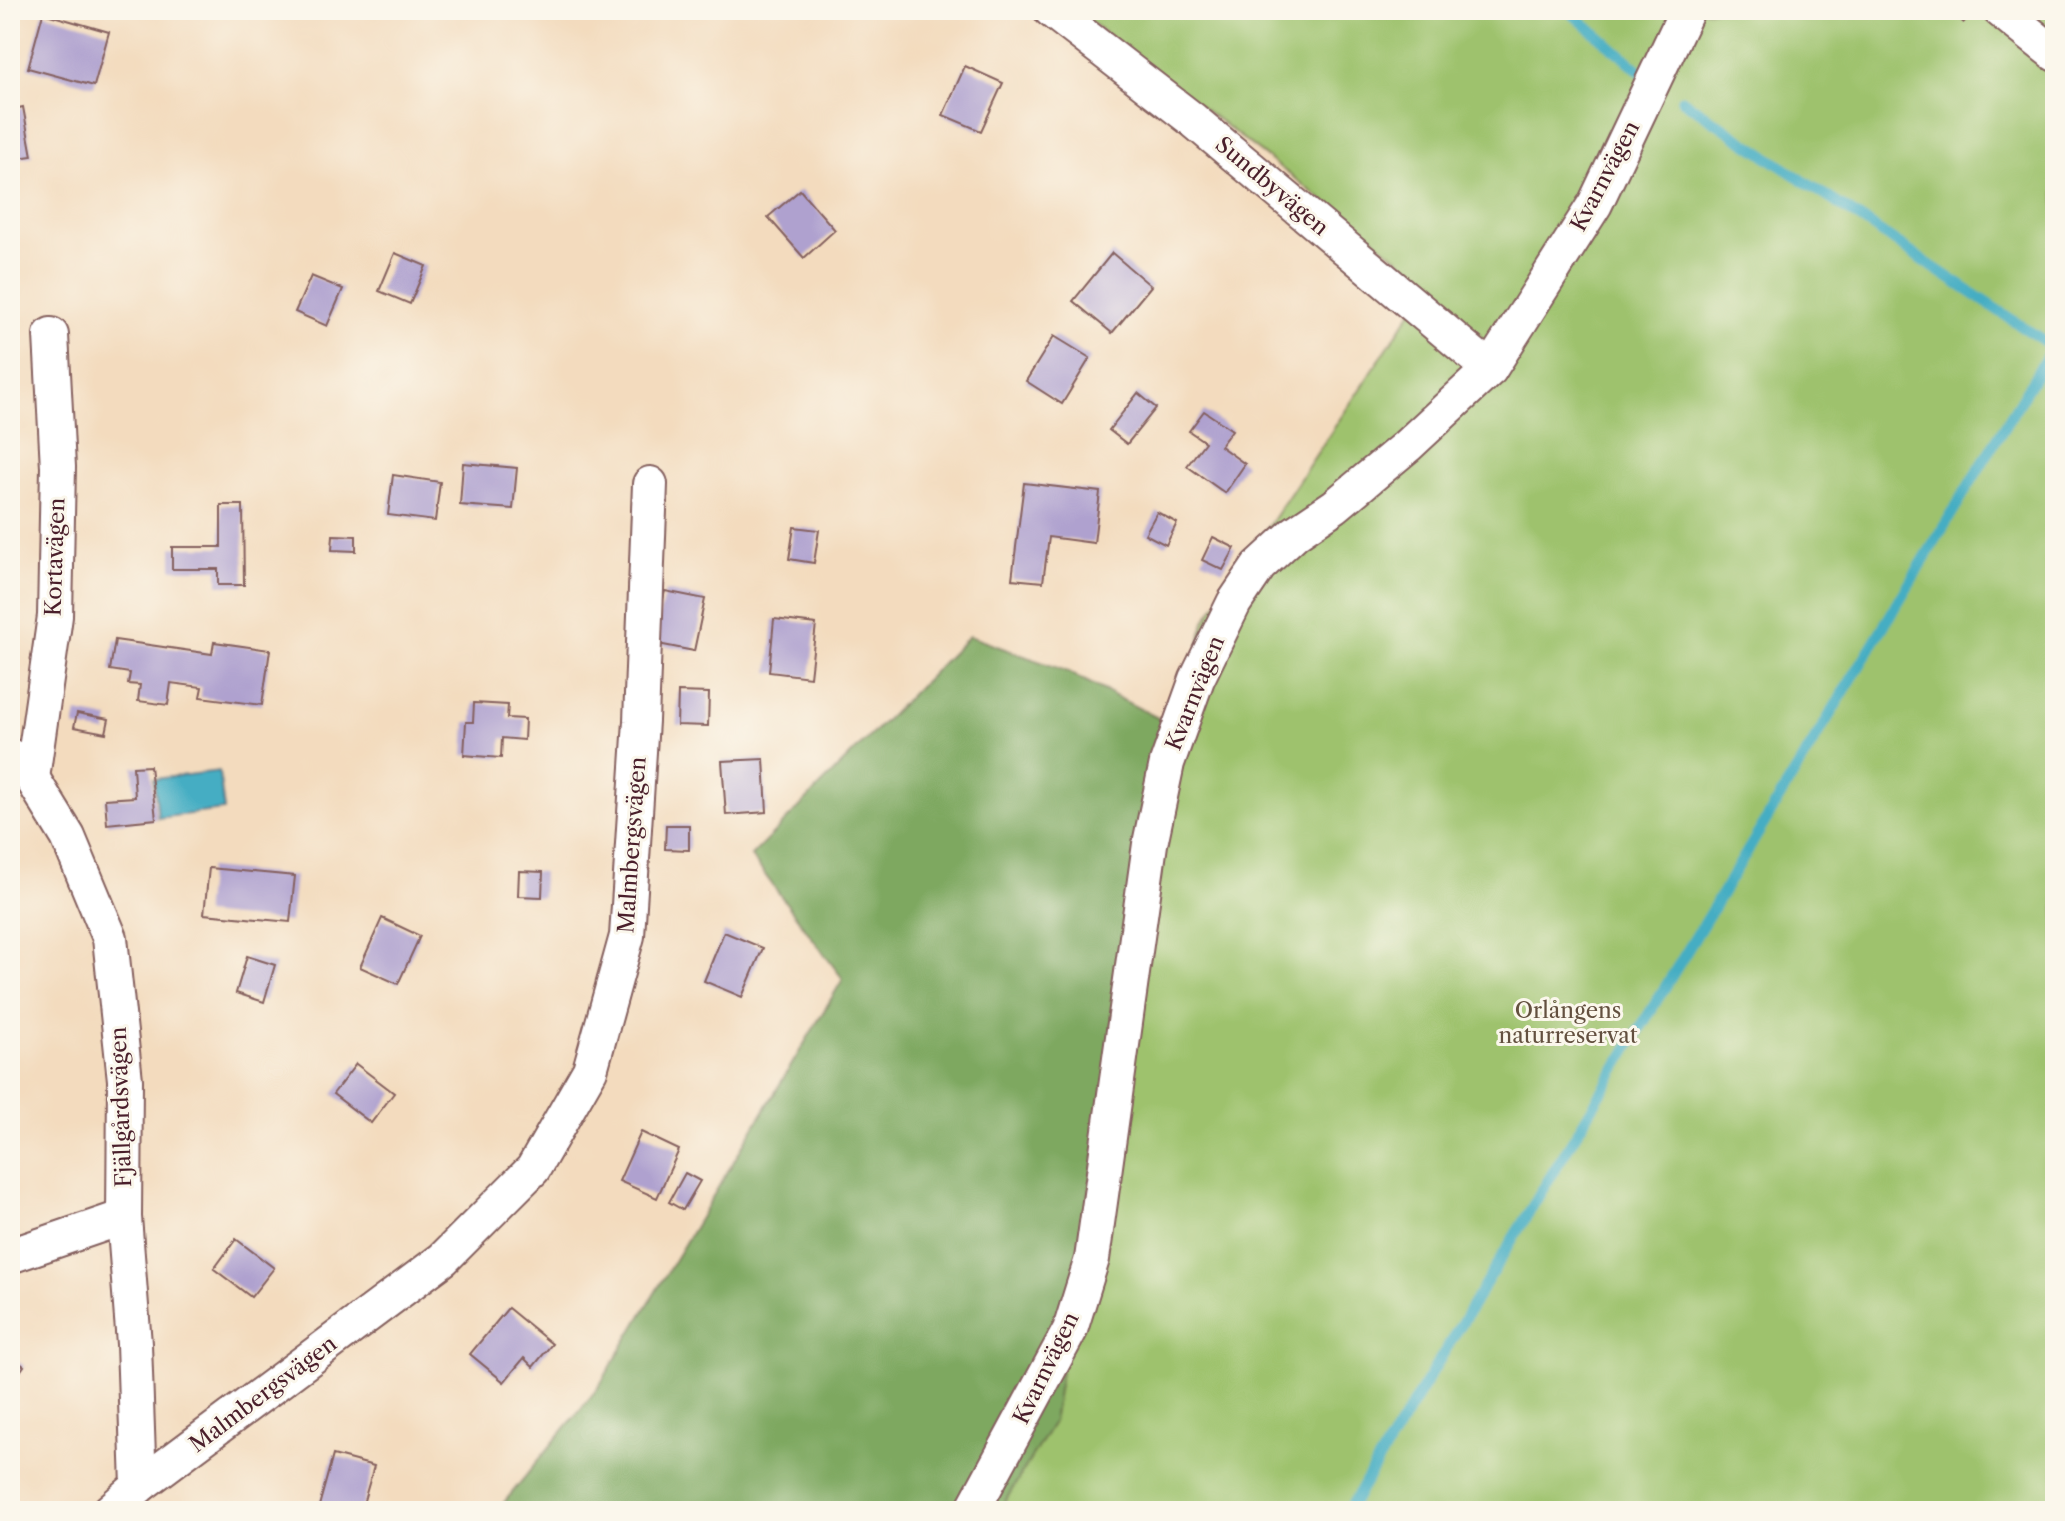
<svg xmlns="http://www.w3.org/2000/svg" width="2065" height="1521" viewBox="0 0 2065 1521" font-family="'Libre Caslon Text',serif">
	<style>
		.green { fill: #9ec26d; stroke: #74704c; stroke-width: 2 }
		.forest { fill: #7ea860; stroke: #646446; stroke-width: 2 }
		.water { fill: #44adc3; stroke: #476677; stroke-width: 2 }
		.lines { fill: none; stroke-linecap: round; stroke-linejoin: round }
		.stream { stroke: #44adc3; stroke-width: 11 }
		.building { fill: #afa1cf }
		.minor-casing { stroke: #85615e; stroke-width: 38 }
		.path { stroke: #85615e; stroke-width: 5; stroke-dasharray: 6 6; stroke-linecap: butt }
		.minor { stroke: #fff; stroke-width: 34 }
		.labels { text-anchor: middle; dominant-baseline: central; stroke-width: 6; stroke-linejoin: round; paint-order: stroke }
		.street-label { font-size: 22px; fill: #4a1f2b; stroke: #fbf7ec }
		.park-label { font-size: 22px; fill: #63503f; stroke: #fbf7ec }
	</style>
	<rect width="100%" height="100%" fill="#fbf7ec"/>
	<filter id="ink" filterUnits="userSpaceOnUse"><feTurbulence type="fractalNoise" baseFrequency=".0125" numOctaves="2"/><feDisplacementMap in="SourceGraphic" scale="16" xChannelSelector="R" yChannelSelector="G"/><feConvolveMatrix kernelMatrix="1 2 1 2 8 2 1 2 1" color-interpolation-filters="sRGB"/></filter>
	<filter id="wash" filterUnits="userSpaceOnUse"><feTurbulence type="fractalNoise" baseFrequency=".006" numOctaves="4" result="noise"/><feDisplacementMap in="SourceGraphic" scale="32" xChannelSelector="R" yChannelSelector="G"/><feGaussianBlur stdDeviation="1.8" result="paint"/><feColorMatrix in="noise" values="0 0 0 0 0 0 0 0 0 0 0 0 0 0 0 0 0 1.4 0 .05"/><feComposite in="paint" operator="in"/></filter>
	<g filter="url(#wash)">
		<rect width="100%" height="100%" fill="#f3dbbe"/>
		<path class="green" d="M1075 10H2055V1511H579L703 1372 951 705 1178 731 1205 621 1410 314 1428 281Z"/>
		<path class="forest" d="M969 636 1066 671 1162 720 1126 920 1098 1136 1053 1422 999 1511H497L598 1388 843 979 751 856Z"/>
		<path class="water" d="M219 771 224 810 158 818 154 779Z"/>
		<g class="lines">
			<g class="stream">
				<path d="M1568 10 1646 76"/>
				<path d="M1682 100 2053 347"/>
				<path d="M1348 1511 2055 343"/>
			</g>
		</g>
		<g id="blocks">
			<g class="building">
				<path d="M43 13 109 32 94 86 28 68Z"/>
				<path d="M965 66 1003 83 981 131 943 115Z"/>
				<path d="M23 107 32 156 10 159V110Z"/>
				<path d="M800 190 835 230 804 258 768 217Z"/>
				<path d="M395 253 426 266 410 304 379 291Z"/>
				<path d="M1112 253 1151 286 1112 333 1073 301Z"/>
				<path d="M311 276 343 289 327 326 295 312Z"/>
				<path d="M1054 336 1090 358 1062 404 1026 381Z"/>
				<path d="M1138 393 1156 408 1127 444 1109 430Z"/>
				<path d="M1204 411 1232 430 1220 446 1245 464 1225 493 1187 466 1205 442 1189 431Z"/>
				<path d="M463 463 517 468 513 509 460 505Z"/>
				<path d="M393 475 440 482 435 521 388 515Z"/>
				<path d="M1024 483 1100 492 1094 543 1049 537 1043 582 1012 579Z"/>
				<path d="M221 505H243L244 585H218V569H172V547H221Z"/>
				<path d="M1157 512 1177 523 1166 545 1145 534Z"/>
				<path d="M794 527 819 530 814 563 789 559Z"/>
				<path d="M333 535 356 536V551L332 550Z"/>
				<path d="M1213 537 1235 548 1223 570 1202 560Z"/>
				<path d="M665 591 705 599 694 651 653 643Z"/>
				<path d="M774 619 816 624 810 677 769 672Z"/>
				<path d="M115 640 212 654 214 642 270 650 262 705 200 697 202 687 171 683 168 705 138 701 140 685 128 684 130 673 110 670Z"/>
				<path d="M678 692 709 693 708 726 677 725Z"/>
				<path d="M474 703 508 705 507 718 525 719 524 740 502 738 501 758 464 755 466 722H473Z"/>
				<path d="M77 713 109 719 106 733 74 727Z"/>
				<path d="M764 759 767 812 726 815 722 761Z"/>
				<path d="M150 766 156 819 107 824 105 799 135 797 133 767Z"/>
				<path d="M666 825H689V850L665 849Z"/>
				<path d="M209 868 295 876 290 922 204 914Z"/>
				<path d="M519 871 543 872 542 897 518 896Z"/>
				<path d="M382 918 420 936 398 984 360 967Z"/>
				<path d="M724 932 763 948 742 997 704 981Z"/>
				<path d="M247 956 275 965 264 1002 236 993Z"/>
				<path d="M356 1064 394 1093 371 1123 333 1094Z"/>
				<path d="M641 1132 679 1150 657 1198 619 1181Z"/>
				<path d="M685 1173 700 1181 683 1210 669 1202Z"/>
				<path d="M236 1239 274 1268 251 1297 214 1269Z"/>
				<path d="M508 1308 552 1344 533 1367 524 1358 504 1382 470 1354Z"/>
				<path d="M10 1356 24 1366 10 1385Z"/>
				<path d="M333 1455 374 1466 361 1511H338L319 1506Z"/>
			</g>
		</g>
	</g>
	<g filter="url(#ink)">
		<use href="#blocks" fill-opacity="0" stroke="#85615e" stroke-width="2"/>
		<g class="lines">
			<defs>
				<g id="minor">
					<path d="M1051 10 1193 120 1490 369"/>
					<path d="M2000 10 2055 54"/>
					<path d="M10 756 32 778 68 837 110 938 125 1080 124 1217 134 1344 139 1486"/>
					<path d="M32 778 55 616 58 467 51 335"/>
					<path d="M10 1256 124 1217"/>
					<path d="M110 1511 139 1486 443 1259 533 1169 590 1070 627 936 641 721 650 484"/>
					<path d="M972 1511 1070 1330 1092 1259 1150 844 1167 763 1197 679 1234 603 1259 566 1295 533 1335 506 1407 446 1490 369 1595 204 1687 10"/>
				</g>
			</defs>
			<use href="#minor" class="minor-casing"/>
			<path class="path" d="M1952 10 1966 23"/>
			<use href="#minor" class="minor"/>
		</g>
	</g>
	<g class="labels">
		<g class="street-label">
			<text transform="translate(1605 176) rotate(-62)">Kvarnvägen</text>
			<text transform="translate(1272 186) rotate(40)">Sundbyvägen</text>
			<text transform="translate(55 557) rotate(-88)">Kortavägen</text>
			<text transform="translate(1195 693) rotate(-68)">Kvarnvägen</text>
			<text transform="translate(632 845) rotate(-86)">Malmbergsvägen</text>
			<text transform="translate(121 1107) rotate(-92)">Fjällgårdsvägen</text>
			<text transform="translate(1046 1368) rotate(-64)">Kvarnvägen</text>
			<text transform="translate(263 1394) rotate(-37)">Malmbergsvägen</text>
		</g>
		<g class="park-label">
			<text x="1568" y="1010">Orlångens<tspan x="1568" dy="25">naturreservat</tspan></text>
		</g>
	</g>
	<rect width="2065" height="1521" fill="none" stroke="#fbf7ec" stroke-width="40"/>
</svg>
